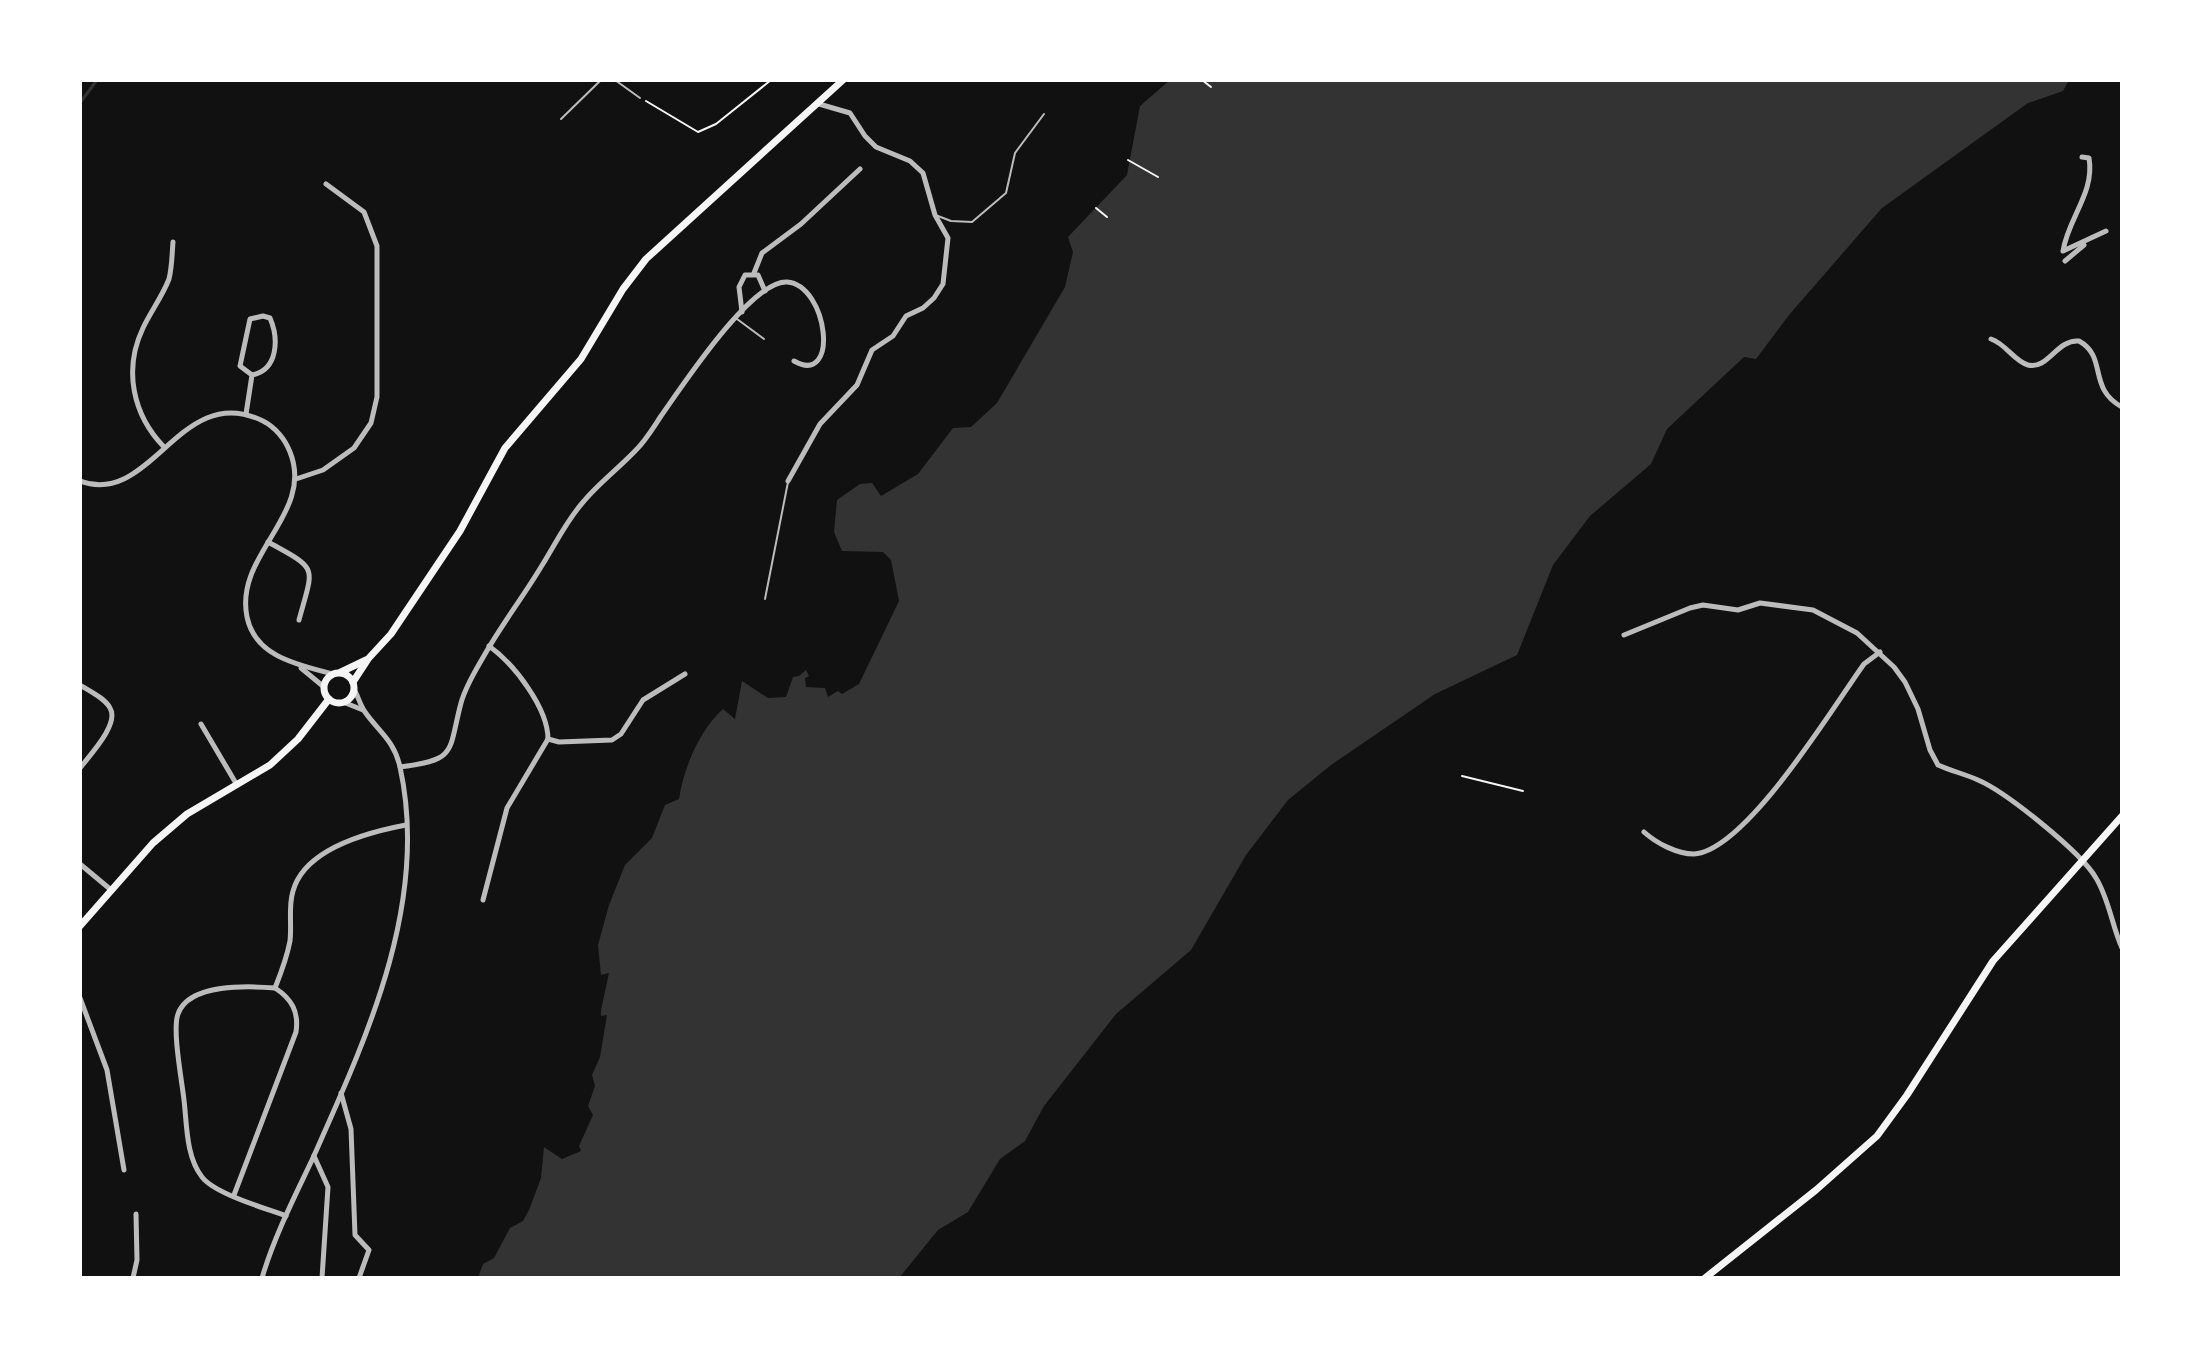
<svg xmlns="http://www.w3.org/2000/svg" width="2202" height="1358" viewBox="0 0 2202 1358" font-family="'IBM Plex Sans',sans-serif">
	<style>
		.water { fill: #333 }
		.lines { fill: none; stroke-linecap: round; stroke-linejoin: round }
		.stream { stroke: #333; stroke-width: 3 }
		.path { stroke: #f5f5f5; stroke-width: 2 }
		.service { stroke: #bcbcbc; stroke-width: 2 }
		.minor { stroke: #bcbcbc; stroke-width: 5 }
		.secondary { stroke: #f5f5f5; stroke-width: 7 }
	</style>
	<rect width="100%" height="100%" fill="#111"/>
	<path class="water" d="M1170 80H2069L2063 91 2028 103 1882 208 1789 315 1756 359 1744 357 1667 429 1651 464 1590 516 1553 565 1517 655 1435 694 1331 765 1288 800 1246 855 1191 950 1116 1014 1044 1106 1025 1141 1000 1159 968 1212 938 1230 899 1278H478L483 1264 494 1258 510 1228 523 1221 529 1210 541 1178 544 1147 562 1159 581 1151 579 1146 593 1115 588 1106 595 1086 592 1075 600 1057 607 1015 601 1016V1010L609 973 601 975 598 945 609 905 625 865 652 838 665 805 679 799C684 767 699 731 723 709L735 719 742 681 768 698 786 697 793 677 799 676 806 670 809 676 805 678 806 687 825 688 828 697 838 691 842 694 859 684 899 601 891 560 883 552 842 551 834 532 837 500 860 484 872 483 881 496 918 474 953 428 971 427 997 403 1065 287 1073 252 1068 237 1127 175 1140 106Z"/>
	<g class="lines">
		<path class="stream" d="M80 103 97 80"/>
		<g class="path">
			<path d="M1202 80 1211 87"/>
			<path d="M646 101 698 132 716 124 771 80"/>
			<path d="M1128 160 1158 177"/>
			<path d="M1096 208 1107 217"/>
			<path d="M1462 776 1523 791"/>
		</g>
		<g class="service">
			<path d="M615 80 640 98"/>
			<path d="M561 119 601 80"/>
			<path d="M938 216 951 221 972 222 1006 193 1015 153 1044 114"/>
			<path d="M737 319 764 339"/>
			<path d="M765 599 788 482"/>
		</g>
		<g class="minor">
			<path d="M2082 157 2089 158C2095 193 2068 218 2063 251L2106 231"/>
			<path d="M2065 261 2084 245"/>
			<path d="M754 273 762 253 801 224 860 169"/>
			<path d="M742 312 739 287 745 275H758L765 291"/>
			<path d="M1991 339C2006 344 2014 361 2028 365 2048 370 2057 339 2079 341 2108 357 2087 388 2122 407"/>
			<path d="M246 414 252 375C278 370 279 339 270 318L263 316 250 319 240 366 252 375"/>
			<path d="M164 447C133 415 123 370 143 328 151 311 162 297 169 279 172 267 172 254 173 242"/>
			<path d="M296 479 323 470 354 448 371 423 377 397V246L364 212 326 184"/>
			<path d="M80 481C152 508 180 380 263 421 275 427 285 439 290 452 315 514 234 554 247 617 255 657 299 665 333 674"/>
			<path d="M788 481 820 424 857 385 872 350 893 336 906 316 923 308 934 298 943 284 948 238 935 215 923 173 910 161 876 147 865 136 850 113 819 104"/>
			<path d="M268 542C319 570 314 565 299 620"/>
			<path d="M1624 635 1690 608 1703 605 1738 610 1760 603 1813 610 1857 633 1894 667 1905 682 1918 709 1930 750 1938 765C1951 771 1965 774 1978 780 2006 792 2081 852 2096 878 2109 899 2112 926 2122 948"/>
			<path d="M489 646C514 664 548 708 548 739"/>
			<path d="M301 668 324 687"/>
			<path d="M80 685C89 691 105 698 110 708 120 724 89 756 80 768"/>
			<path d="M343 702 363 710"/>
			<path d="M201 724 237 785"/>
			<path d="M548 739 559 742 612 740 621 734 643 700 685 674"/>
			<path d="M400 767C458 760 448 752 461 703 466 685 476 670 485 654 502 624 523 597 541 567 555 545 566 521 584 501 599 483 619 468 636 450 646 440 653 428 661 416 681 388 751 280 787 282 828 285 840 387 794 361"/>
			<path d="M1644 832C1656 843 1677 854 1694 854 1746 851 1833 707 1864 664L1880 652"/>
			<path d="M80 864 110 889"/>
			<path d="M483 900 507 808 548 739"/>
			<path d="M275 988C281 973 287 957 290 941 292 924 288 907 293 891 305 848 369 832 406 825"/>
			<path d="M80 998 107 1070 124 1170"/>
			<path d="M341 1093 351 1129 355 1235 369 1250 359 1278"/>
			<path d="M314 1156 328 1187 322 1278"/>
			<path d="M234 1195 296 1032C299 1012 292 999 275 988 250 986 189 983 178 1014 172 1030 182 1081 184 1100 187 1125 186 1157 202 1177 215 1194 265 1208 286 1216"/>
			<path d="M133 1278 137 1260 136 1214"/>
			<path d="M262 1278C274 1237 294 1198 312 1160 366 1039 430 903 400 767 394 740 379 732 365 712 360 705 358 696 354 689"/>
		</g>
		<g class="secondary">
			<path d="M341 672 366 660"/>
			<circle cx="339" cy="688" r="15"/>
			<path d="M353 682 368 659 391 634 460 531 505 448 581 359 623 289 646 259 843 80"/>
			<path d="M80 926 153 843 187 814 270 765 298 739 329 699"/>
			<path d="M1705 1278 1816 1190 1877 1136 1907 1095 1993 961 2122 816"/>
		</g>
	</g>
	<rect width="2202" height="1358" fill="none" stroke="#ffffff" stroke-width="164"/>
</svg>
